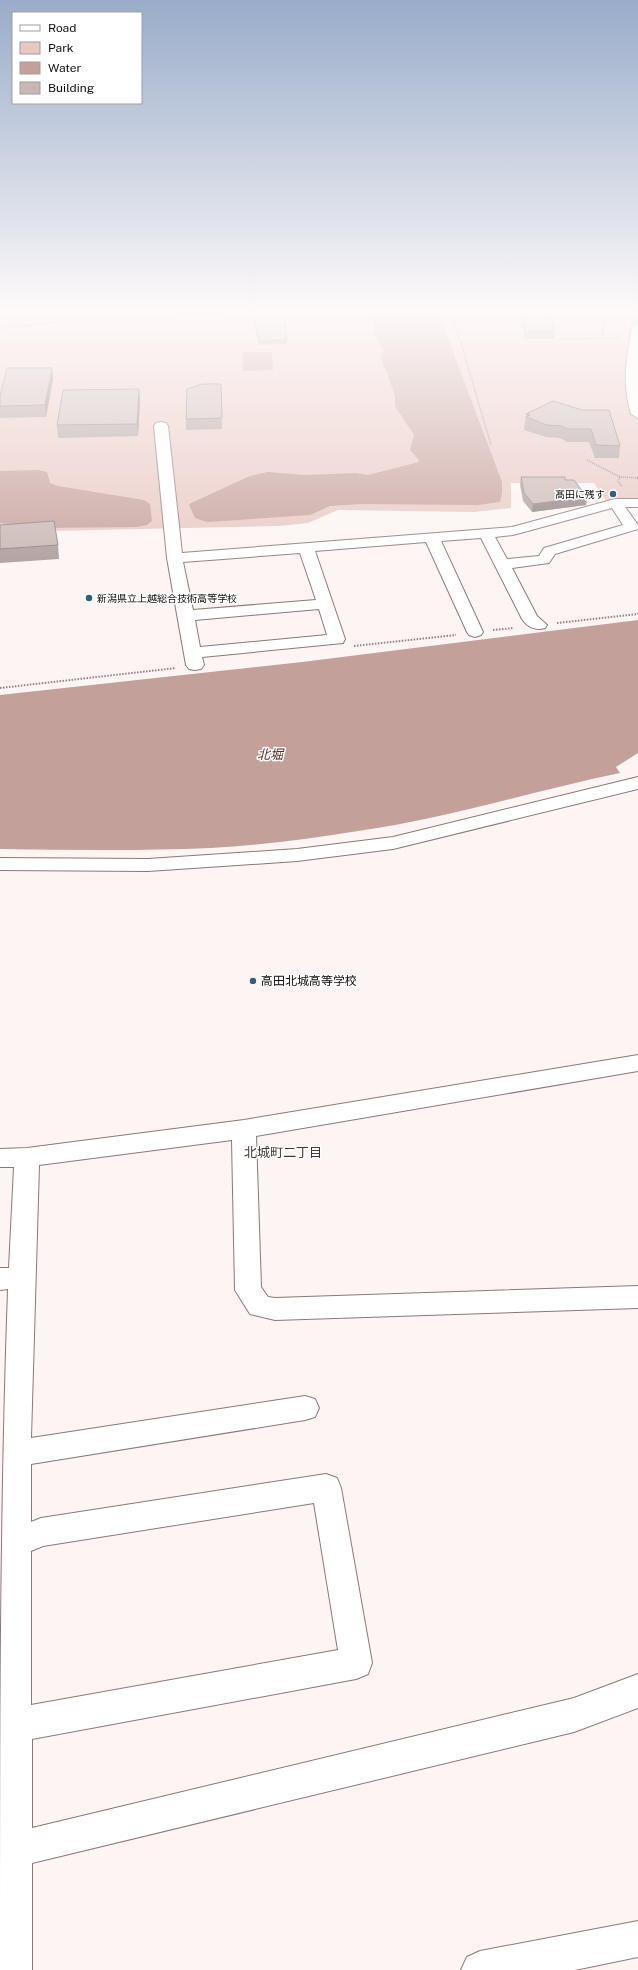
<svg xmlns="http://www.w3.org/2000/svg" width="638" height="1970" viewBox="0 0 638 1970" font-family="'Public Sans','Noto Sans JP',sans-serif">
	<style>
		.green { fill: #e8c8c2 }
		.water { fill: #c4a09a }
		.lines { fill: none; stroke-linecap: round; stroke-linejoin: round }
		.stream { stroke: #c4a09a; stroke-width: 4 }
		.minor-casing { stroke: #897976; stroke-width: 2 }
		.tertiary-casing { stroke: #897976; stroke-width: 2 }
		.path-far1 { stroke: #8a8382; stroke-width: 1.5; stroke-dasharray: 1 1; stroke-linecap: butt }
		.path { stroke: #8a8382; stroke-width: 2; stroke-dasharray: 1.5 1.5; stroke-linecap: butt }
		.minor { fill: #fff; fill-rule: evenodd }
		.tertiary { fill: #fff; fill-rule: evenodd }
		.wall { fill: #ad9d9b }
		.shaded-wall { fill: #8d807e }
		.building { fill: #c9b7b4; stroke: #8d807e }
		.poi-dot { fill: #30607e; stroke: #fff; stroke-width: 1.5 }
		.labels { text-anchor: middle; dominant-baseline: central; stroke-width: 3; stroke-linejoin: round; paint-order: stroke }
		.far-poi-label { font-size: 10px; fill: #100a09; stroke: #fff; text-anchor: end }
		.poi-label { font-size: 12px; fill: #100a09; stroke: #fff; text-anchor: start }
		.water-label { font-size: 13px; font-style: italic; fill: #5d2c25; stroke: #fff }
		.neighbourhood-label { font-size: 13px; fill: #453734; stroke: #fff }
	</style>
	<rect width="100%" height="100%" fill="#fdf5f4"/>
	<path class="green" d="M0 309H638V499L606 501 594 483H511V508L475 512 338 510 308 523 280 526 50 531 0 526Z"/>
	<g class="water">
		<path d="M396 309H437L502 482V493L500 502 478 505 361 504 330 506 310 515 207 522 195 518 189 505 191 503 250 476 268 472 305 475 356 473 368 475 419 462V460L410 450 414 435 395 406V397L387 373 380 357 384 352 373 332 375 325 370 313 373 310Z"/>
		<path d="M242 352H272L273 370 243 371Z"/>
		<path d="M38 470 47 472 50 483 58 486 144 500 150 504 152 521 147 525 136 527 42 528 0 523V471Z"/>
		<path d="M638 620V753L616 767 620 773C533 791 447 818 358 831 310 839 260 845 211 848 141 851 70 850 0 849V695L302 662Z"/>
	</g>
	<g class="lines">
		<path class="stream" d="M631 336 636 309"/>
		<defs>
			<g id="minor">
				<path d="M638 324V418L631 414C622 381 626 361 632 328Z"/>
				<path d="M161 422 166 423 168 426 182 553 512 527 615 499H638V507H625L638 525V529L555 554 549 563 512 568 537 616 547 625 545 628C536 631 527 627 522 619L481 538 441 541 483 632 481 635 475 637 469 635 467 632 426 542 315 551 345 639 343 643 202 657 204 665 201 669 195 670 189 669 186 665 167 558 154 426 156 423ZM612 508 623 525 544 548 539 556 507 559 495 537 513 535ZM300 553 316 600 193 610 183 562ZM319 609 327 635 200 647 195 620Z"/>
				<path d="M638 1055V1071L256 1136 261 1287 268 1297 275 1298 638 1286V1308L275 1320 250 1314 235 1290 232 1140 39 1165 31 1438 305 1396 315 1399 319 1408 315 1417 305 1420 31 1464V1522L41 1518 326 1474 337 1478 341 1488 372 1663 368 1674 356 1679 32 1739V1828L574 1698 638 1674V1708L574 1732 32 1863V1970H0C0 1741 0 1516 8 1289L0 1290V1268H9L14 1167H0V1149L27 1148 244 1120ZM314 1503 338 1650 31 1705V1551L43 1546Z"/>
				<path d="M638 1921V1957L575 1970H461L467 1957 480 1951Z"/>
			</g>
			<path id="tertiary" d="M638 777V789L393 849 297 861 148 871 0 870V858L148 859 297 849 393 837Z"/>
		</defs>
		<use href="#minor" class="minor-casing"/>
		<use href="#tertiary" class="tertiary-casing"/>
		<g class="path-far1">
			<path d="M195 309 202 313"/>
			<path d="M449 309 461 343 491 445"/>
			<path d="M281 311 317 309"/>
			<path d="M143 316 152 309"/>
			<path d="M0 328 78 320 254 312"/>
			<path d="M602 336 606 309"/>
			<path d="M558 339 619 338"/>
			<path d="M587 460 620 477 638 478"/>
			<path d="M620 477 618 481 622 487"/>
		</g>
		<g class="path">
			<path d="M557 623 638 614"/>
			<path d="M493 630 514 628"/>
			<path d="M354 646 456 635"/>
			<path d="M0 688 176 668"/>
		</g>
		<use href="#minor" class="minor"/>
		<use href="#tertiary" class="tertiary"/>
	</g>
	<g class="wall">
		<path d="M521 310 555 331 554 339H525L521 318Z"/>
		<path d="M252 311 287 340V344L259 345 252 315Z"/>
		<path d="M52 368 53 379 46 417 0 418V396Z"/>
		<path d="M221 384 222 429 186 430V419Z"/>
		<path d="M139 389 140 401 138 436 58 438 57 425Z"/>
		<path d="M553 401 620 446 619 458H595L589 442H567L560 438 546 437 524 430 526 414Z"/>
		<path d="M521 477 565 480 587 497 586 505 532 512 523 501 520 485Z"/>
		<path d="M0 525 58 545 59 559 0 563Z"/>
	</g>
	<g class="shaded-wall">
		<path d="M52 368 53 379 46 417 45 405Z"/>
		<path d="M139 389 140 401 138 436 137 424Z"/>
		<path d="M587 497 586 505 532 512 533 504Z"/>
	</g>
	<g class="building">
		<path d="M284 310 287 340 259 341 252 311Z"/>
		<path d="M521 310 549 311 555 331H525Z"/>
		<path d="M7 368H52L45 405 0 406V396Z"/>
		<path d="M202 384H221L222 418 186 419 187 389Z"/>
		<path d="M139 389 137 424 57 425 63 390Z"/>
		<path d="M553 401 582 410H609L620 446 596 445 591 429H568L561 426 547 425 526 417 530 415 526 414Z"/>
		<path d="M521 477H565V480H574L587 497 533 504 524 493Z"/>
		<path d="M54 521 58 545 0 549V525Z"/>
	</g>
	<linearGradient id="sky" x2="0" y2="1"><stop stop-color="#99acc9"/><stop offset="0.53" stop-color="#fefafa"/><stop offset="1" stop-color="#fefafa" stop-opacity="0"/></linearGradient>
	<rect width="638" height="585" fill="url(#sky)"/>
	<g class="poi-dot">
		<circle cx="613" cy="494" r="4"/>
		<circle cx="89" cy="598" r="4"/>
		<circle cx="253" cy="981" r="4"/>
	</g>
	<g class="labels">
		<g class="far-poi-label">
			<text x="605" y="494">髙田に残す</text>
			<text x="97" y="598" text-anchor="start">新潟県立上越総合技術高等学校</text>
		</g>
		<g class="poi-label">
			<text x="261" y="981">高田北城高等学校</text>
		</g>
		<g class="water-label">
			<text x="270" y="754">北堀</text>
		</g>
		<g class="neighbourhood-label">
			<text x="283" y="1152">北城町二丁目</text>
		</g>
	</g>
	<rect x="12" y="12" width="130" height="92" fill="#ffffff" stroke="#9f9d9d"/>
	<rect x="20" y="25" width="20" height="6" fill="#ffffff" stroke="#9f9d9d"/>
	<text x="48" y="32" font-size="12" fill="#100a09">Road</text>
	<rect x="20" y="42" width="20" height="12" fill="#e8c8c2" stroke="#9f9d9d"/>
	<text x="48" y="52" font-size="12" fill="#100a09">Park</text>
	<rect x="20" y="62" width="20" height="12" fill="#c4a09a" stroke="#9f9d9d"/>
	<text x="48" y="72" font-size="12" fill="#100a09">Water</text>
	<rect x="20" y="82" width="20" height="12" fill="#c9b7b4" stroke="#9f9d9d"/>
	<text x="48" y="92" font-size="12" fill="#100a09">Building</text>
</svg>
